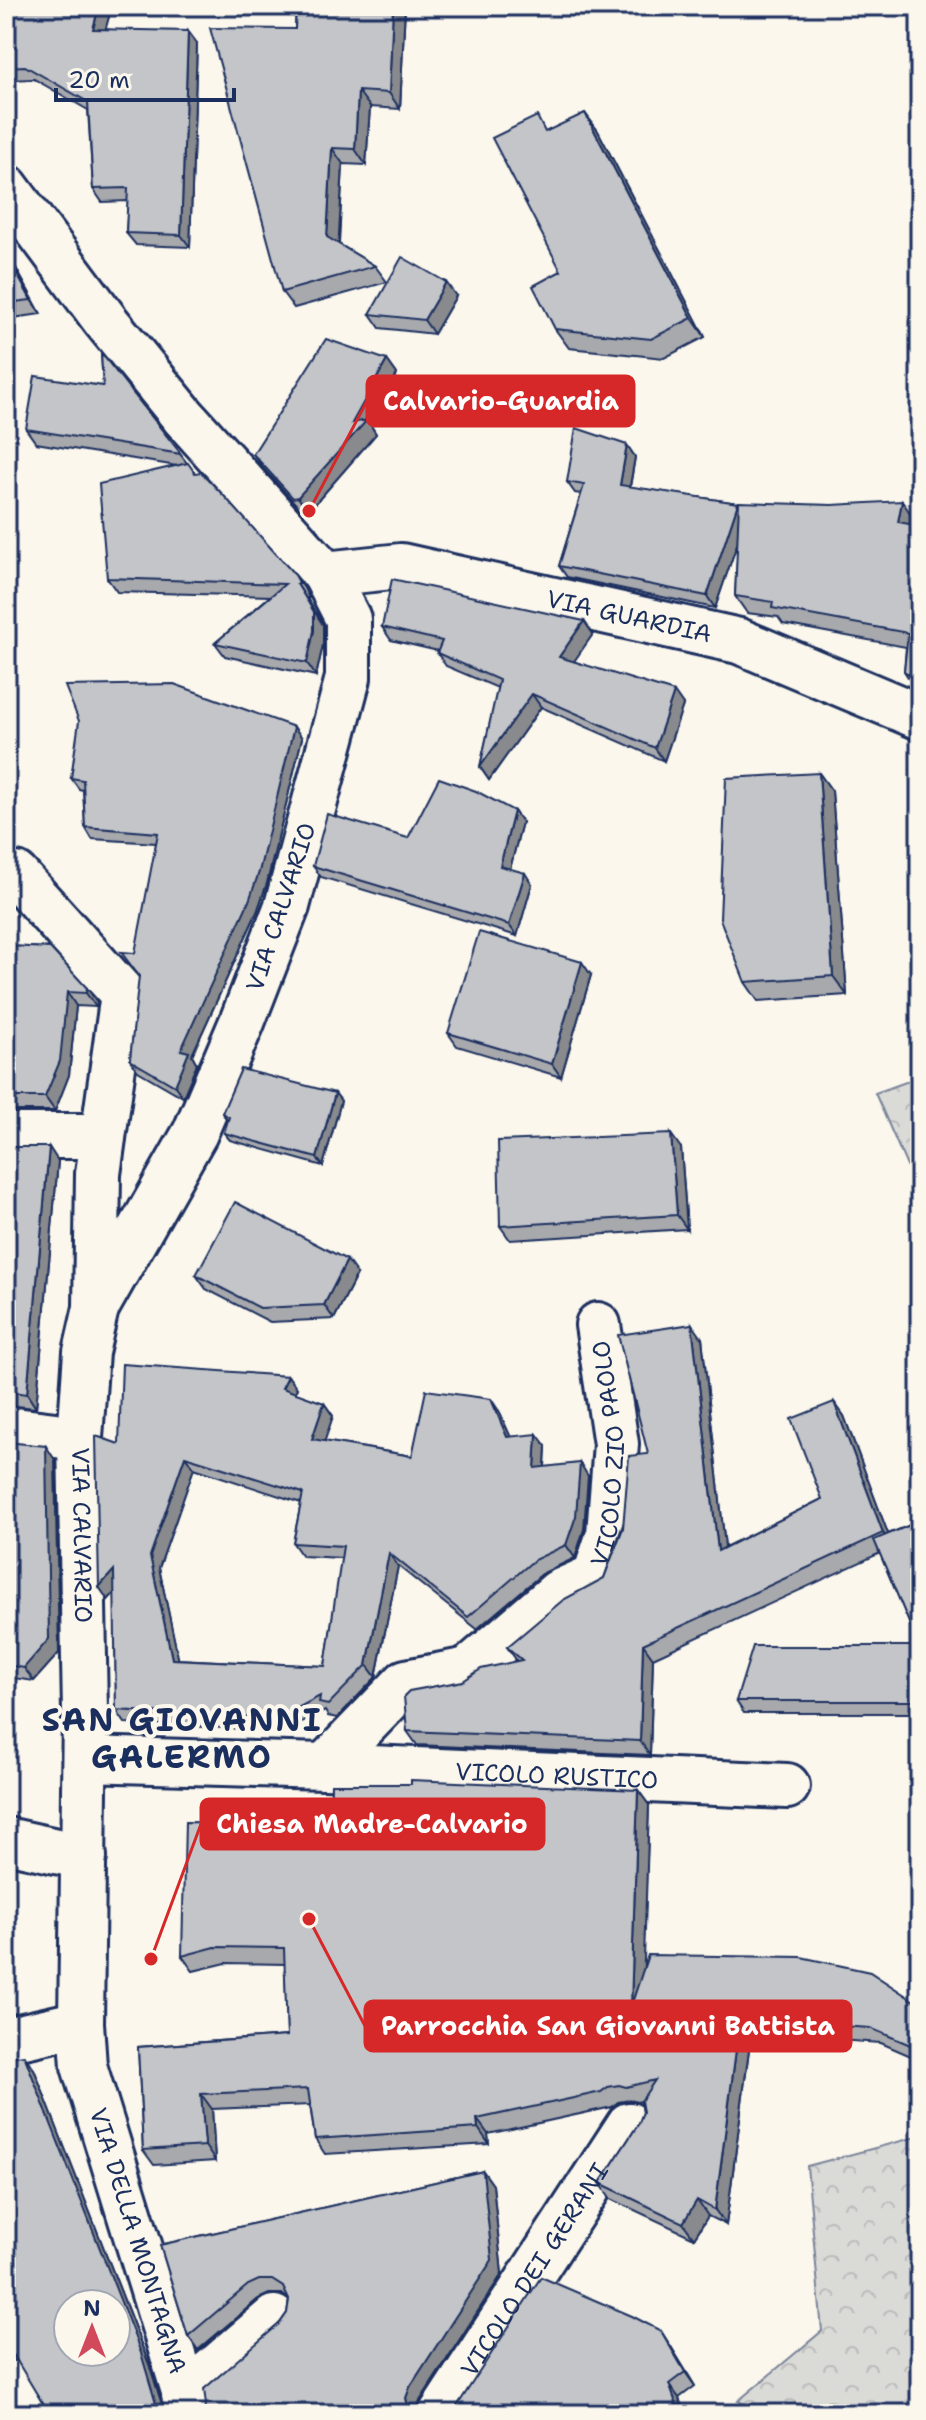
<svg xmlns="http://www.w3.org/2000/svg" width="926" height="2420" viewBox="0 0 926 2420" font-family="'Shantell Sans',sans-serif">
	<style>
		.forest { fill: url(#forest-crowns); stroke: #7a849a; stroke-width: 2 }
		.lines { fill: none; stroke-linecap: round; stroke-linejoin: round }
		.minor-casing { stroke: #1b2f5e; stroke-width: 50 }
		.major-casing { stroke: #1b2f5e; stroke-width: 50 }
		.minor { stroke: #fbf7ec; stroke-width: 44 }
		.major { stroke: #fbf7ec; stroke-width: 44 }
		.wall { fill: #a8a9ad; stroke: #1b2f5e; stroke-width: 2; fill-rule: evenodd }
		.shaded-wall { fill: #888a8d; stroke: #1b2f5e; stroke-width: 2 }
		.building { fill: #c3c5c9; stroke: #1b2f5e; stroke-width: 2; fill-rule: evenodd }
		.labels { text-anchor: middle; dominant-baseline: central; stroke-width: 8; stroke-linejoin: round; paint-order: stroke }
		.street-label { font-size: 24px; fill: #1b2f5e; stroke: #fbf7ec }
		.district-label { font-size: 32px; font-weight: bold; letter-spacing: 2px; fill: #1b2f5e; stroke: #fbf7ec }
		.leader { fill: none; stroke: #d62828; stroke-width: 3 }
		.callout-dot { fill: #d62828; stroke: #fbf7ec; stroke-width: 3 }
		.callout { fill: #d62828; stroke: #d62828; stroke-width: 3 }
		.callout-label { font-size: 26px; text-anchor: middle; font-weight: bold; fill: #fff }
	</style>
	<defs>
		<pattern id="forest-crowns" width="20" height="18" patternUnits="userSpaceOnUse" patternTransform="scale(2)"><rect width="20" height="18" fill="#dadad7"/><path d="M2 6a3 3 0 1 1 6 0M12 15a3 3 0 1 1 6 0" fill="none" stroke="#babbbb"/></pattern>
	</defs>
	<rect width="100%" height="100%" fill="#fbf7ec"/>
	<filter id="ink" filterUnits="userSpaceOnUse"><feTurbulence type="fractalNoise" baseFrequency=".0125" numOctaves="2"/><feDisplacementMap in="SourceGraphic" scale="16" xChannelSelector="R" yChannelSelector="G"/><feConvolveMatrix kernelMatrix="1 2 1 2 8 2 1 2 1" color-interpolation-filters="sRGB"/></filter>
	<g filter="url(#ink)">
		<g class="forest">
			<path d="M920 1077V1196L875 1093Z"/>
			<path d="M920 2136V2414H768L738 2401 822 2331 807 2166Z"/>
		</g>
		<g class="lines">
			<defs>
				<g id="minor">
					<path id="s1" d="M325 574 401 566 739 641 920 717"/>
					<path d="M6 880 16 875 123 994 98 1174 96 1308"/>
					<path d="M6 1136H103"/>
					<path d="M6 1429 80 1438"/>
					<path id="s2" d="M85 1759 325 1766 787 1786"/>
					<path id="s3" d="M325 1766 406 1682 468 1670 559 1592 595 1576 609 1534 616 1444 598 1325"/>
					<path d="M6 2040 81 2023"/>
					<path d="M184 2395 274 2318"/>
					<path id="s4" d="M441 2414 629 2125"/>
				</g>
				<g id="major">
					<path id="s5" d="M6 187 105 320 183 416 325 574 348 619V678L287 906 242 1022 195 1133 96 1308 86 1352 80 1438 85 1713 81 2023 84 2066 191 2414"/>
					<path d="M6 1840 84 1857"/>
				</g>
			</defs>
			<use href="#minor" class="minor-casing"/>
			<use href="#major" class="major-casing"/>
			<use href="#minor" class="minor"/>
			<use href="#major" class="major"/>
		</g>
		<g class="wall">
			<path d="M6 6H112L105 29 197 43 190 247 136 245 126 233 128 201 102 202 93 189 88 110 34 79 6 80Z"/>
			<path d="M296 6H405L400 109 370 107 366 165 343 164 339 244 375 266 387 282 294 308 282 292Z"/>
			<path d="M585 113 598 131 705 337 664 358 569 348 555 329 561 271 548 131Z"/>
			<path d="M6 250 41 314 6 319Z"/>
			<path d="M456 296 434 334 380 328 370 314Z"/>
			<path d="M101 353 195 473 295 575 304 588 309 598H307L323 625V645L316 676 225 656 215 643 270 596 117 592 107 578 177 466 36 443 26 429 103 386Z"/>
			<path d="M387 360 397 374 370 424 376 434 308 512H303L263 468 253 454Z"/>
			<path d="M627 445 635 457 630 487 738 503 913 517 912 524 920 526V691L915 688 904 671 906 647 783 624 778 617 747 613 735 596 738 541 715 608 567 577 559 566 581 494 575 493 567 482Z"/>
			<path d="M584 621 593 634 573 661 683 705 664 761 541 707 489 780 480 767 498 688 446 666 437 653 438 651 391 640 382 627Z"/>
			<path d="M294 727 302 738 267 883 257 912 192 1055 197 1064 183 1097 138 1071 130 1060 156 843 92 839 85 827 83 790 79 789 71 778Z"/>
			<path d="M819 773 832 791 847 995 758 1001 745 982Z"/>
			<path d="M514 811 522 822 510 869 532 884 517 936 321 877 313 866 408 838Z"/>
			<path d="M6 946 50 948 97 1002 96 1007 76 1006 69 1075 55 1111H6Z"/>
			<path d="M591 975 561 1077 457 1046 448 1033Z"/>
			<path d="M335 1093 341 1101 323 1166 230 1140 224 1133 228 1121 222 1113Z"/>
			<path d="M6 1147 58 1161 36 1408 6 1405Z"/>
			<path d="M681 1148 687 1229 510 1240 500 1226Z"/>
			<path d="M357 1274 334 1319 270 1322 206 1289 196 1275Z"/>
			<path d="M702 1338 725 1547 822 1499 834 1402 844 1416 888 1534 920 1521V1713H744L736 1701 919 1646 880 1553 653 1658 650 1755 417 1745 407 1731 463 1681 517 1661 507 1647 604 1578 648 1454Z"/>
			<path d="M288 1376 297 1388 295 1393 324 1403 333 1416 324 1441 412 1456 499 1411 510 1436 546 1446 545 1467 588 1476 584 1529 575 1558 543 1573 477 1629 398 1566 376 1677 337 1718 328 1716 325 1711 286 1731 125 1723 116 1710 115 1592 108 1600 119 1444ZM194 1468 301 1503 293 1543 302 1556 342 1558 325 1666 178 1659 159 1568Z"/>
			<path d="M6 1442 55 1460 59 1653 34 1681 6 1677Z"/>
			<path d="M638 1790 649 1805 643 1968 920 2005V2060L881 2043 751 2034 726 2225 708 2216 694 2238 611 2199 600 2183 639 2123 643 2112 641 2101 637 2102 630 2100 618 2102 612 2107 488 2134 489 2144 325 2154 315 2139 310 2105 212 2109 215 2161 154 2165 143 2150 138 2047 287 2036 285 1964 226 1963 193 1971 182 1956 330 1824Z"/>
			<path d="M6 2057 34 2069 150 2367 17 2360 6 2363Z"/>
			<path d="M483 2171 493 2185 502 2274 420 2401 417 2414H201L280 2323 287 2313 289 2300 282 2294H269L258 2299 198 2350 188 2336 160 2245Z"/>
			<path d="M670 2345 695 2386 679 2398 452 2414Z"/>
		</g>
		<g class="shaded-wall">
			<path d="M99 6H112L102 42 93 29Z"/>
			<path d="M393 6H405L400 109 389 93Z"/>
			<path d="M188 31 197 43 190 247 181 235Z"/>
			<path d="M358 91 370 107 366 165 355 149Z"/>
			<path d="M585 113 598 131 705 337 692 318Z"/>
			<path d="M332 148 343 164 338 253 327 237Z"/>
			<path d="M6 250 41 314 31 300 6 254Z"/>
			<path d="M446 282 456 296 434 334 424 320Z"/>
			<path d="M387 360 397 374 370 424 376 434 308 512 298 497 352 423Z"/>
			<path d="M627 445 635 457 628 497 620 485Z"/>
			<path d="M902 501 913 517 910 538 898 522Z"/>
			<path d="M738 503 747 515 715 608 707 596Z"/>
			<path d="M297 584 323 625V645L316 676 307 663Z"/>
			<path d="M584 621 593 634 568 670 559 657Z"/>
			<path d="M674 692 683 705 664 761 655 748Z"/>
			<path d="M532 694 541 707 489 780 480 767Z"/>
			<path d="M294 727 302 738 267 883 257 912 192 1055 197 1064 183 1097 175 1086 181 1050Z"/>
			<path d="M819 773 832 791 847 995 833 976Z"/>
			<path d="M514 811 522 822 508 877 500 866Z"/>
			<path d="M525 873 532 884 517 936 509 925Z"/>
			<path d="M582 962 591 975 561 1077 552 1064Z"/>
			<path d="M87 988 97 1002 96 1007 86 993Z"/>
			<path d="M67 992 76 1006 69 1075 55 1111 45 1097Z"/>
			<path d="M335 1093 341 1101 323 1166 317 1158Z"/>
			<path d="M671 1134 681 1148 687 1229 677 1215Z"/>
			<path d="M49 1147 58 1161 36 1408 27 1394Z"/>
			<path d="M347 1260 357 1274 334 1319 324 1305Z"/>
			<path d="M692 1324 702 1338 727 1565 718 1551Z"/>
			<path d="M288 1376 297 1388 290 1401 282 1388Z"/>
			<path d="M491 1399 499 1411 516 1449 507 1437Z"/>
			<path d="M834 1402 844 1416 893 1547 883 1533Z"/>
			<path d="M324 1403 333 1416 321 1452 312 1439Z"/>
			<path d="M537 1434 546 1446 544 1481 535 1468Z"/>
			<path d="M46 1446 55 1460 59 1653 34 1681 24 1668Z"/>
			<path d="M185 1456 194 1468 159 1568 181 1671 172 1659 150 1556Z"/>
			<path d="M580 1463 588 1476 584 1529 575 1558 566 1545Z"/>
			<path d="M389 1553 398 1566 376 1677 367 1665Z"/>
			<path d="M114 1570 123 1583 108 1600 99 1587Z"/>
			<path d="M643 1644 653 1658 650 1755 640 1741Z"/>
			<path d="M638 1790 649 1805 642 2021 631 2006Z"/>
			<path d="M740 2019 751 2034 726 2225 715 2210Z"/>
			<path d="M24 2055 34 2069 150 2367 165 2414H161L157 2407Z"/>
			<path d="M201 2094 212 2109 215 2161 205 2146Z"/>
			<path d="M477 2119 488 2134 489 2144 478 2128Z"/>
			<path d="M483 2171 493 2185 502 2274 420 2401 417 2414H411L409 2411 406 2398Z"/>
			<path d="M697 2200 708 2216 694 2238 683 2223Z"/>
			<path d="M661 2331 670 2345 695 2386 685 2372Z"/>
			<path d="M669 2384 679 2398 685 2414H680Z"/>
		</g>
		<g class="building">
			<path d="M6 6H99L93 29 188 31 181 235 126 233 128 188 93 189 88 102 25 66 6 67Z"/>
			<path d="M296 6H393L389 93 358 91 355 149 332 148 327 237 375 266 282 292 210 28 295 29Z"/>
			<path d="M585 113 692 318 651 339 555 329 533 286 561 271 492 138 537 116 545 132Z"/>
			<path d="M6 254 31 300 6 303Z"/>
			<path d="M402 257 446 282 424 320 370 314Z"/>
			<path d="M326 339 387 360 352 423 367 420 298 497 293 498 253 454Z"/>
			<path d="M101 353 181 454 26 429 35 376 103 386Z"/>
			<path d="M576 428 627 445 620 485 738 503 707 596 559 566 584 485 567 482Z"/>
			<path d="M188 463 195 473 201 472 226 498 295 575 300 584H297L314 612V631L307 663 215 643 285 584 107 578 99 484Z"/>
			<path d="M902 501 898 522 920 526V681L904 671 908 633 772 608 773 602 735 596 739 502 832 505Z"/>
			<path d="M392 579 584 621 559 657 674 692 655 748 532 694 480 767 499 680 437 653 442 641 382 627Z"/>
			<path d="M174 684 294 727 259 872 249 901 181 1050 189 1052 175 1086 130 1060 139 976 121 952 135 953 158 833 85 827 83 780 71 778 79 721 65 686Z"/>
			<path d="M819 773 833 976 745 982 720 919 726 778Z"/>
			<path d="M439 778 476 791 514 811 500 866 525 873 509 925 313 866 327 814 408 838Z"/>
			<path d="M479 932 582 962 552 1064 448 1033Z"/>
			<path d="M6 946 50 948 87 988 86 993 67 992 60 1061 45 1097H6Z"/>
			<path d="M241 1069 335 1093 317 1158 224 1133 229 1117 222 1113Z"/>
			<path d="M671 1134 677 1215 500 1226 498 1141Z"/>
			<path d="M6 1147H49L27 1394 6 1391Z"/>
			<path d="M235 1202 347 1260 324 1305 260 1308 196 1275Z"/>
			<path d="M692 1324 718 1551 822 1499 791 1419 834 1402 883 1533 643 1644 640 1741 407 1731 404 1696 409 1691 463 1681 481 1669 522 1660 507 1647 563 1600 604 1578 623 1528 629 1456 648 1454 618 1335Z"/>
			<path d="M122 1364 288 1376 282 1388 324 1403 312 1439 412 1456 426 1390 491 1399 507 1437 537 1434 535 1468 580 1463 576 1516 566 1545 534 1560 468 1617 389 1553 367 1665 328 1705 319 1703 320 1696 277 1719 116 1710 114 1570 99 1587 96 1436 119 1444ZM185 1456 303 1493 293 1543 343 1546 325 1666 172 1659 150 1556Z"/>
			<path d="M6 1442 46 1446 49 1639 24 1668 6 1665Z"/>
			<path d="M920 1521V1701H736L753 1646H919L874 1540Z"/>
			<path d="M411 1780 638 1790 631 2006 648 1955 801 1957 870 1972 920 2005V2049L870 2028 740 2019 715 2210 697 2200 683 2223 600 2183 639 2123 643 2112 641 2101 655 2080 626 2087 619 2085 608 2087 601 2092 477 2119 478 2128 315 2139 308 2089 201 2094 205 2146 143 2150 138 2047 287 2036 284 1948 215 1947 182 1956 185 1822 330 1824 331 1784H411Z"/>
			<path d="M24 2055 141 2353 157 2407 161 2414H49L8 2346 6 2347V2057ZM68 2304H116V2352H68Z"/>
			<path d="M483 2171 492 2260 410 2387 406 2398 409 2411 412 2414H201L206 2405 204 2389 280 2323 287 2313 289 2300 283 2287 272 2280H259L248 2285 188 2336 160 2245Z"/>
			<path d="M541 2277 632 2316 661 2331 685 2372 669 2384 680 2414H452Z"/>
		</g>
	</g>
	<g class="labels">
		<g class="street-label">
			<text stroke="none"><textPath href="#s1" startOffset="310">VIA GUARDIA</textPath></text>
			<text transform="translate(281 907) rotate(-72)">VIA CALVARIO</text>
			<text stroke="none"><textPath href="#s3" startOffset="464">VICOLO ZIO PAOLO</textPath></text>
			<text stroke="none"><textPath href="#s5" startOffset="1522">VIA CALVARIO</textPath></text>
			<text stroke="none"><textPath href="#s2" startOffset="472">VICOLO RUSTICO</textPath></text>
			<text stroke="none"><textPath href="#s5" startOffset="2236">VIA DELLA MONTAGNA</textPath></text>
			<text stroke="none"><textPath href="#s4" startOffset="172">VICOLO DEI GERANI</textPath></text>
		</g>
		<g class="district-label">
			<text x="182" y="1719">SAN GIOVANNI<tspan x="182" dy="37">GALERMO</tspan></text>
		</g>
	</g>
	<path class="leader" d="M309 511L367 401M151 1959L201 1824M309 1919L365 2026"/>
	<g class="callout-dot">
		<circle cx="309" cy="511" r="8"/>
		<circle cx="151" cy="1959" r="8"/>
		<circle cx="309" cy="1919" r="8"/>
	</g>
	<g class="callout">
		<rect x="367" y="376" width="267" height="50" rx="8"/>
		<rect x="201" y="1799" width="343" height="50" rx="8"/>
		<rect x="365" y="2001" width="486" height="50" rx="8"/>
	</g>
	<g class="callout-label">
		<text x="501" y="410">Calvario-Guardia</text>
		<text x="372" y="1833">Chiesa Madre-Calvario</text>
		<text x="608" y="2035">Parrocchia San Giovanni Battista</text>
	</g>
	<rect width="926" height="2420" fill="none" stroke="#fbf7ec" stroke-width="32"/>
	<rect x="16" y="16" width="894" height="2388" fill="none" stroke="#1b2f5e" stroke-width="3" filter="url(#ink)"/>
	<g transform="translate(92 2328)"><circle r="38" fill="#fbf7ec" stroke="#a1a7b3" stroke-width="2"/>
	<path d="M0-6L14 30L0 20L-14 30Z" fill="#d1495b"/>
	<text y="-12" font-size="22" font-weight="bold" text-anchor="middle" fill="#1b2f5e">N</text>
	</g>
	<path d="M56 88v12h178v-12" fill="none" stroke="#1b2f5e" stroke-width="4"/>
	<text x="68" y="88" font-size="24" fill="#1b2f5e" stroke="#fbf7ec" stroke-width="6" paint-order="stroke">20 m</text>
</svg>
